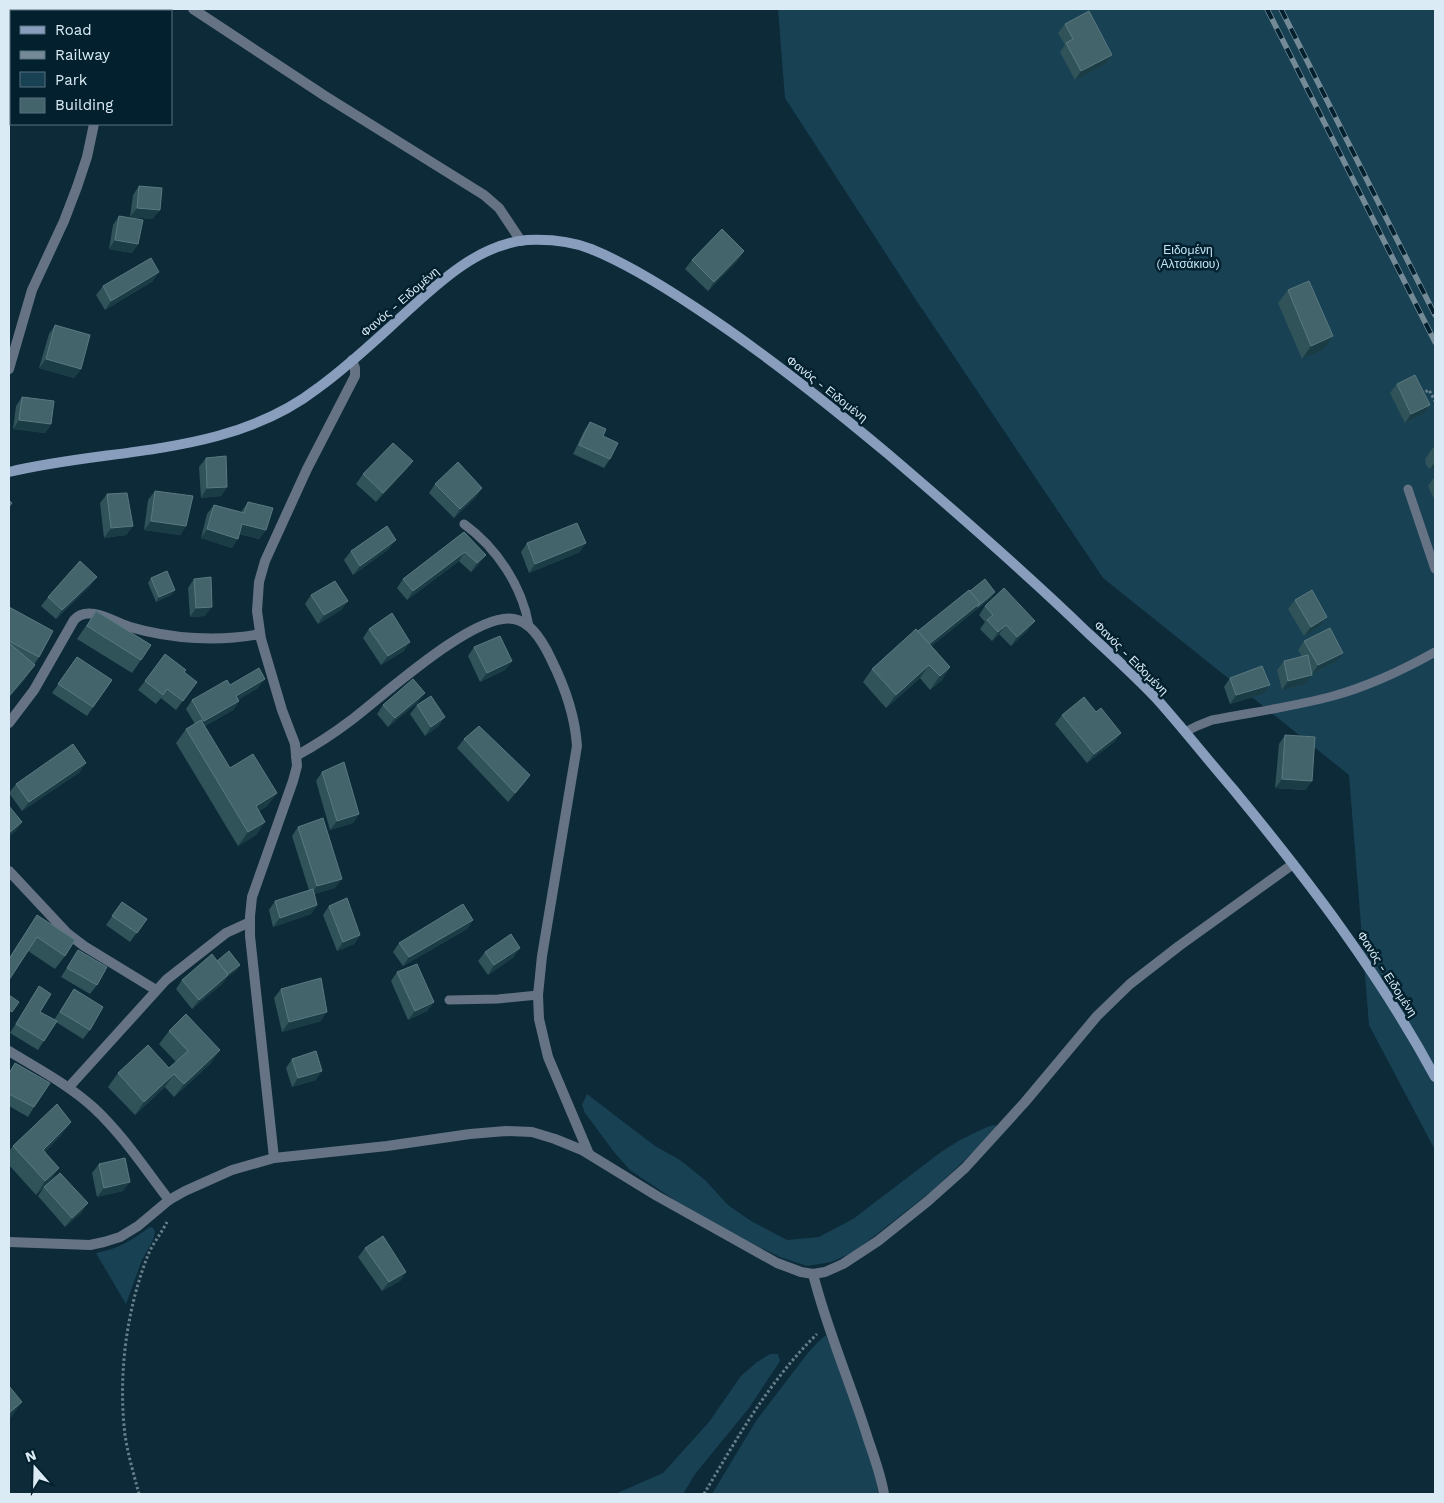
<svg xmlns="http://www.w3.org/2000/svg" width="1444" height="1503" viewBox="0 0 1444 1503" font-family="'Work Sans',sans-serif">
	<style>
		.green { fill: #194154 }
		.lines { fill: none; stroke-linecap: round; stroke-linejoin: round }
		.path { stroke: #677f8b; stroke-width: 3; stroke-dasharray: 2.5 2.5; stroke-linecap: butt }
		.lane { stroke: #657385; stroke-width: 9 }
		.street { stroke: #657385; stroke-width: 10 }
		.secondary { stroke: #889ebc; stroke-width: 10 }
		.rail-casing { stroke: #748b97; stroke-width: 5.5 }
		.rail { stroke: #02202e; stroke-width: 4; stroke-dasharray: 11; stroke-linecap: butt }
		.wall { fill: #30535a }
		.shaded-wall { fill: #1a3c45 }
		.building { fill: #42646a; stroke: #5a7980 }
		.labels { text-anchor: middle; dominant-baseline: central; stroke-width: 5; stroke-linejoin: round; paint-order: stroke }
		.park-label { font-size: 12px; fill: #c6e6f7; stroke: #02202e }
		.street-label { font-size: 12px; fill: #dbebf5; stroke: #02202e }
	</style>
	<rect width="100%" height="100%" fill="#0c2a38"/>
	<g class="green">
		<path d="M778 9H1435V1150L1369 1025 1349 775 1103 578 914 297 785 98Z"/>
		<path d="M587 1094 655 1146 680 1160 705 1180 728 1205 751 1221 787 1240 819 1237 853 1219 941 1152 960 1140 985 1128 993 1125 998 1126 972 1153 933 1190 854 1252 831 1262 807 1266 780 1257 737 1236 679 1203 630 1170 614 1152 585 1113 582 1105Z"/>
		<path d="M150 1227 153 1228 155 1232 153 1240 142 1260 126 1304 96 1253C121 1248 130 1241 150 1227Z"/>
		<path d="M826 1335 847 1388 877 1480 878 1494H712L756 1421 807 1354 818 1342Z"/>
		<path d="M770 1354H778L780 1361 749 1408 695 1474 683 1494H615L663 1473 709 1422 741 1376 757 1362Z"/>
	</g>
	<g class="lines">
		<g class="path">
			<path d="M1421 394 1429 390 1435 401"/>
			<path d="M139 1494C134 1475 128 1455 125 1435 118 1376 126 1311 148 1255 153 1243 161 1234 167 1222"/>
			<path d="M704 1494C737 1438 770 1380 817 1334"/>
		</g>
		<g class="lane">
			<path d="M1408 489 1435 569"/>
			<path d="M464 524C497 548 522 586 529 626"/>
			<path d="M1185 732 1197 726 1212 720C1253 712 1293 707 1333 696 1369 686 1403 670 1435 652"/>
			<path d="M449 1000 498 999 538 995"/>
		</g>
		<g class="street">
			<path d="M193 9 325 96 484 195 499 208 521 241"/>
			<path d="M115 11 116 9"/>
			<path d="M9 369 32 290 64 221 77 187 87 157 94 124"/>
			<path d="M9 723 34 690 74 620C88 604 114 622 130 627 171 639 219 642 260 634"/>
			<path d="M296 756C314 746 333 734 350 721 382 697 475 611 514 619 532 622 544 644 551 659 565 687 575 715 577 746L542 956 538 995 539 1019 548 1057 589 1154"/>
			<path d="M9 871 67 933 84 946 156 990"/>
			<path d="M9 1051C38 1069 69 1085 94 1108 123 1135 145 1169 169 1200"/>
			<path d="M69 1087 166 980 226 933 250 922"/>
			<path d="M274 1158 250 936V916L252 897 293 781 297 766 295 744 282 710 261 639 257 611 259 582 265 561 307 469 355 376V368L352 360"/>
			<path d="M9 1242 90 1245 104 1242 120 1237 138 1226 169 1200 185 1191 232 1170 274 1158 387 1146 470 1134 506 1131 532 1132 555 1139 582 1150 657 1196 777 1263 801 1272 813 1274 825 1272 843 1264 878 1241 928 1201 965 1168 1025 1102 1097 1016 1130 984 1179 946 1293 864"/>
			<path d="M813 1274C827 1330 851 1384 868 1439 874 1457 881 1475 884 1494"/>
		</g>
		<path class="secondary" d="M9 472C113 447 229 457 318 388 343 370 366 349 389 328 428 293 472 245 527 240 549 239 571 241 591 249 628 264 663 286 696 308 763 352 826 402 888 454 956 512 1024 571 1088 633 1111 654 1134 675 1155 697 1182 727 1207 759 1233 789 1308 880 1379 973 1435 1077"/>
		<defs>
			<g id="rail">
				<path d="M1267 9 1435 342"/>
				<path d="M1281 9 1435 315"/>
			</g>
		</defs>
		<use href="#rail" class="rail-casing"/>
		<use href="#rail" class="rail"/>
	</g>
	<g class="wall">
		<path d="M1065 24 1112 55 1106 64 1075 80 1060 52 1065 45 1058 33Z"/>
		<path d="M139 186 153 219 130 217 133 195Z"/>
		<path d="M119 216 138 244 132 253 109 249 113 225Z"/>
		<path d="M744 251 738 260 708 291 685 269 692 260Z"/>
		<path d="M153 281 105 310 96 295 103 286Z"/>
		<path d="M1288 290 1323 350 1302 359 1278 303Z"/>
		<path d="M55 325 81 369 74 378 39 368 49 334Z"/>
		<path d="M1397 384 1430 405 1424 414 1405 423 1390 393Z"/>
		<path d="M22 397 51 424 45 433 13 429 16 406Z"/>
		<path d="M590 422 603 436 610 459 604 468 573 454 584 431Z"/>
		<path d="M1435 445V469H1430L1426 465 1425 459Z"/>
		<path d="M206 458 227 487 221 496 201 498 199 467Z"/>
		<path d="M413 461 406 470 376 502 356 484 363 474Z"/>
		<path d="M1435 476V501L1428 486Z"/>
		<path d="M435 484 482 488 476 497 454 518 429 493Z"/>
		<path d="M155 491 186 526 180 535 144 530 148 500Z"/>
		<path d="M107 494 133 526 126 535 104 538 100 503Z"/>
		<path d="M248 502 266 530 259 539 239 534 232 548 201 538 207 514 214 505 241 512Z"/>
		<path d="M464 532 479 564 471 572 459 561 407 600 397 588 403 579Z"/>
		<path d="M527 543 580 552 529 573 521 552Z"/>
		<path d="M389 549 353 575 344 560 351 551Z"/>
		<path d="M151 578 175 590 171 595 156 602 148 583Z"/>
		<path d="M194 579 205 616 190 617 188 588Z"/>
		<path d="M90 586 56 619 41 606 48 597Z"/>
		<path d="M970 591 992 597 931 646 950 667 941 681 930 690 920 678 886 708 863 682 872 669 918 632Z"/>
		<path d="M311 595 348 601 341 610 318 624 305 604Z"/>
		<path d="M1295 600 1327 617 1320 626 1304 636 1288 609Z"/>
		<path d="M985 606 1028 630 1011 646 999 634 992 641 980 629 985 622 979 615Z"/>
		<path d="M9 607 39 657 25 679 9 698Z"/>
		<path d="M96 611 141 660 132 673 77 639Z"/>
		<path d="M369 629 404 651 381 665 363 638Z"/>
		<path d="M1304 641 1336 662 1312 674 1306 684 1282 690 1277 670 1284 661 1302 657 1298 650Z"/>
		<path d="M474 647 512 661 505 670 480 682 468 656Z"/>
		<path d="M77 657 112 680 87 716 52 693Z"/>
		<path d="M1230 678 1263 694 1230 704 1224 687Z"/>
		<path d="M145 681 197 682 176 710 161 698 156 704 138 690Z"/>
		<path d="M230 685 258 688 238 700 239 701 233 710 205 726 230 768 277 793 267 806 259 811 265 822 256 835 238 846 176 743 186 729 195 724 186 709 192 700Z"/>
		<path d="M418 702 388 727 377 714 383 705Z"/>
		<path d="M417 705 439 726 425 736 410 714Z"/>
		<path d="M1062 715 1121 733 1114 742 1087 763 1055 724Z"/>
		<path d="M1285 735 1306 790 1275 788 1279 744Z"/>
		<path d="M464 739 530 775 524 784 508 802 457 748Z"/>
		<path d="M80 772 22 811 9 793 16 784Z"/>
		<path d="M322 772 359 814 353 823 330 830 316 781Z"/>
		<path d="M298 827 335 888 314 894 317 905 311 914 273 927 269 910 275 901 309 890 292 836Z"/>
		<path d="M122 902 147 919 130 942 106 925Z"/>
		<path d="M329 906 360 935 354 944 337 951 323 915Z"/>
		<path d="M37 915 65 956 55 969 28 951 9 980V958Z"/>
		<path d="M473 920 467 929 403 966 393 952 399 943Z"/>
		<path d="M78 950 97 985 90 994 61 977Z"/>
		<path d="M485 952 514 957 488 975 478 961Z"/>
		<path d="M217 961 237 970 227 977 222 984 192 1009 176 989 182 980Z"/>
		<path d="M397 972 434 1002 427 1011 408 1020 391 981Z"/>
		<path d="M39 986 40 1012 54 1020 74 989 90 1030 83 1039 56 1022 38 1050 10 1033Z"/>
		<path d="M281 989 321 1021 282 1032 274 998Z"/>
		<path d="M169 1031 211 1063 174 1097 165 1087 135 1115 108 1087 118 1073 169 1068 176 1062 159 1044Z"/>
		<path d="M292 1059 316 1080 292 1087 286 1068Z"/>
		<path d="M15 1063 34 1107 28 1117 9 1106V1072Z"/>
		<path d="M71 1122 61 1135 45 1152 50 1182 36 1195 9 1165V1151L13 1146Z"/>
		<path d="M99 1164 123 1191 97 1197 92 1173Z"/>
		<path d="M44 1187 82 1212 65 1227 38 1196Z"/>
		<path d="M365 1248 406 1272 400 1281 382 1291 358 1257Z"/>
	</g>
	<g class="shaded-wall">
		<path d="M1112 55 1106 64 1075 80 1081 71Z"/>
		<path d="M137 208 160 210 153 219 130 217Z"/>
		<path d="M115 240 138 244 132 253 109 249Z"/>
		<path d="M744 251 738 260 708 291 714 282Z"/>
		<path d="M159 272 153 281 105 310 111 301Z"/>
		<path d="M1333 336 1323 350 1302 359 1311 346Z"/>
		<path d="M46 359 81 369 74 378 39 368Z"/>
		<path d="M1430 405 1424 414 1405 423 1411 414Z"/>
		<path d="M19 420 51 424 45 433 13 429Z"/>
		<path d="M413 461 406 470 376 502 383 493Z"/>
		<path d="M1435 462V469H1430Z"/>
		<path d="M227 487 221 496 201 498 207 488Z"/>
		<path d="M482 488 476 497 454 518 460 509Z"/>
		<path d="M151 521 186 526 180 535 144 530Z"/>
		<path d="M242 524 266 530 259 539 235 533Z"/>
		<path d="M133 526 126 535 104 538 111 528Z"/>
		<path d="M207 529 238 539 232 548 201 538Z"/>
		<path d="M396 540 389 549 353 575 360 566Z"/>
		<path d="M586 543 580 552 529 573 535 564Z"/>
		<path d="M465 552 459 561 407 600 413 591Z"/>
		<path d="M486 555 479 564 471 572 477 563Z"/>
		<path d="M97 577 90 586 56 619 62 610Z"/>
		<path d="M175 590 171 595 156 602 159 597Z"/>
		<path d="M995 592 992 597 974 612 977 607Z"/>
		<path d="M348 601 341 610 318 624 324 615Z"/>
		<path d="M980 603 974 612 922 654 929 644Z"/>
		<path d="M212 607 205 616 190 617 196 608Z"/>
		<path d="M1327 617 1320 626 1304 636 1311 627Z"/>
		<path d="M1035 621 1028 630 1011 646 1017 637Z"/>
		<path d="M1006 625 999 634 992 641 998 632Z"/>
		<path d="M410 642 404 651 381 665 388 656Z"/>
		<path d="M1343 653 1336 662 1312 674 1318 665Z"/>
		<path d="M512 661 505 670 480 682 487 673Z"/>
		<path d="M35 665 25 679 9 698V696Z"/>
		<path d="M929 665 920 678 886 708 896 695Z"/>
		<path d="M950 667 941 681 930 690 940 676Z"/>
		<path d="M1312 675 1306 684 1282 690 1288 681Z"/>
		<path d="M265 679 258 688 230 705 236 696Z"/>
		<path d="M1270 685 1263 694 1230 704 1236 695Z"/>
		<path d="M425 693 418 702 388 727 395 718Z"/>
		<path d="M239 701 233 710 198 730 204 721Z"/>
		<path d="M445 717 439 726 425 736 431 727Z"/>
		<path d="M1121 733 1114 742 1087 763 1094 754Z"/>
		<path d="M86 763 80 772 22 811 29 802Z"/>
		<path d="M530 775 524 784 508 802 515 793Z"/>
		<path d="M1282 779 1312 781 1306 790 1275 788Z"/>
		<path d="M277 793 267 806 246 819 256 806Z"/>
		<path d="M359 814 353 823 330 830 337 821Z"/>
		<path d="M22 822 16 831 9 837V833Z"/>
		<path d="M265 822 256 835 238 846 248 832Z"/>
		<path d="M342 879 335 888 310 895 317 886Z"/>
		<path d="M317 905 311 914 273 927 280 918Z"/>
		<path d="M473 920 467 929 403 966 409 957Z"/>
		<path d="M360 935 354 944 337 951 343 942Z"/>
		<path d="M520 948 514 957 488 975 494 965Z"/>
		<path d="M240 965 237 970 227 977 222 984 192 1009 199 1000 226 976Z"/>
		<path d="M434 1002 427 1011 408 1020 415 1011Z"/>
		<path d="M327 1012 321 1021 282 1032 289 1022Z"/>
		<path d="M220 1050 211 1063 174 1097 184 1084Z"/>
		<path d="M322 1071 316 1080 292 1087 298 1078Z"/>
		<path d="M174 1074 165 1087 135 1115 144 1102Z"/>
		<path d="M71 1122 61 1135 34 1164 43 1150Z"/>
		<path d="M59 1168 50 1182 36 1195 45 1181Z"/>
		<path d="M130 1182 123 1191 97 1197 104 1188Z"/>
		<path d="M88 1203 82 1212 65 1227 72 1218Z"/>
		<path d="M406 1272 400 1281 382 1291 389 1282Z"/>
		<path d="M22 1402 12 1416 9 1419V1413Z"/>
	</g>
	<g class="building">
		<path d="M1089 11 1112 55 1081 71 1066 43 1073 39 1065 24Z"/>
		<path d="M139 186 162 188 160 210 137 208Z"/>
		<path d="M119 216 143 220 138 244 115 240Z"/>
		<path d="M722 229 744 251 714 282 692 260Z"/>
		<path d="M151 258 159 272 111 301 103 286Z"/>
		<path d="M1309 281 1333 336 1311 346 1288 290Z"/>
		<path d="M55 325 90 335 81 369 46 359Z"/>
		<path d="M1415 375 1430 405 1411 414 1397 384Z"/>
		<path d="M22 397 54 401 51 424 19 420Z"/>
		<path d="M590 422 606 429 603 436 618 443 610 459 579 445Z"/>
		<path d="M393 443 413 461 383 493 363 474Z"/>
		<path d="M226 456 227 487 207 488 206 458Z"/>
		<path d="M458 462 482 488 460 509 435 484Z"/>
		<path d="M155 491 193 496 186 526 151 521Z"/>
		<path d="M127 493 133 526 111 528 107 494Z"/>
		<path d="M9 500 12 503 9 507Z"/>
		<path d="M248 502 273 508 266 530 242 524 238 539 207 529 214 505 244 513Z"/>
		<path d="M577 523 586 543 535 564 527 543Z"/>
		<path d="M387 526 396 540 360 566 351 551Z"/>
		<path d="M464 532 486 555 477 563 465 552 413 591 403 579Z"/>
		<path d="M80 561 97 577 62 610 48 597Z"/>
		<path d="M167 571 175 590 159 597 151 578Z"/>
		<path d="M211 577 212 607 196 608 194 579Z"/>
		<path d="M985 579 995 592 977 607 980 603 970 591Z"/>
		<path d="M335 581 348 601 324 615 311 595Z"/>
		<path d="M1004 588 1035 621 1017 637 1006 625 998 632 987 620 993 615 985 606Z"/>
		<path d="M969 590 980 603 929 644 918 631Z"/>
		<path d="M1312 590 1327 617 1311 627 1295 600Z"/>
		<path d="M9 607 53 631 39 657 9 641Z"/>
		<path d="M96 611 151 645 141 660 87 626Z"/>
		<path d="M392 613 410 642 388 656 369 629Z"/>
		<path d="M1330 628 1343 653 1318 665 1304 641Z"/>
		<path d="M916 629 950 667 940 676 929 665 896 695 872 669Z"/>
		<path d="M500 636 512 661 487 673 474 647Z"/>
		<path d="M9 643 35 665 9 696Z"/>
		<path d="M165 654 186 670 184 672 197 682 183 701 167 689 163 695 145 681Z"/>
		<path d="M1308 655 1312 675 1288 681 1284 661Z"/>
		<path d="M77 657 112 680 93 707 58 684Z"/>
		<path d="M1262 666 1270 685 1236 695 1230 678Z"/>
		<path d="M259 668 265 679 236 696 239 701 204 721 192 700 227 680 230 685Z"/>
		<path d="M413 679 425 693 395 718 383 705Z"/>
		<path d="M431 696 445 717 431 727 417 705Z"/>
		<path d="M1084 697 1096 712 1101 708 1121 733 1094 754 1062 715Z"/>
		<path d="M201 720 230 768 253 754 277 793 256 806 265 822 248 832 186 729Z"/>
		<path d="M479 726 530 775 515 793 464 739Z"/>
		<path d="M1285 735 1315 737 1312 781 1282 779Z"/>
		<path d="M73 744 86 763 29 802 16 784Z"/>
		<path d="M344 762 359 814 337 821 322 772Z"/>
		<path d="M9 806 22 822 9 833Z"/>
		<path d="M323 818 342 879 317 886 298 827Z"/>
		<path d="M313 889 317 905 280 918 275 901Z"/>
		<path d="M347 898 360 935 343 942 329 906Z"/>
		<path d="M122 902 147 919 137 933 112 916Z"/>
		<path d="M463 904 473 920 409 957 399 943Z"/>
		<path d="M37 915 75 940 65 956 37 937 9 980V959Z"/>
		<path d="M511 934 520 948 494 965 485 952Z"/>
		<path d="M78 950 107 967 97 985 67 968Z"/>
		<path d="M229 951 240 965 228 974 217 961Z"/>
		<path d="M212 954 228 975 199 1000 182 980Z"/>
		<path d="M417 964 434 1002 415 1011 397 972Z"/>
		<path d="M321 978 327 1012 289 1022 281 989Z"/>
		<path d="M39 986 51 994 40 1012 57 1021 44 1041 16 1024Z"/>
		<path d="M74 989 103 1007 90 1030 60 1012Z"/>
		<path d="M9 995 19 1002 12 1012 9 1010Z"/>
		<path d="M186 1014 220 1050 184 1084 174 1074 144 1102 118 1073 148 1045 169 1068 188 1051 169 1031Z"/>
		<path d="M316 1051 322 1071 298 1078 292 1059Z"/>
		<path d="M15 1063 50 1083 34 1107 9 1094V1074Z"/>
		<path d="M57 1104 71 1122 43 1150 59 1168 45 1181 13 1146Z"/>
		<path d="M125 1158 130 1182 104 1188 99 1164Z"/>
		<path d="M60 1173 88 1203 72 1218 44 1187Z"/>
		<path d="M383 1236 406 1272 389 1282 365 1248Z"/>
		<path d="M9 1386 22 1402 9 1413Z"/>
	</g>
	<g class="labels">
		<g class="park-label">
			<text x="1188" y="250">Ειδομένη<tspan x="1188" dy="14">(Αλτσάκιου)</tspan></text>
		</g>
		<g class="street-label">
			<text transform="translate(400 302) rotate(-41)">Φανός - Ειδομένη</text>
			<text transform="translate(827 389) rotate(38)">Φανός - Ειδομένη</text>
			<text transform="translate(1131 658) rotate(45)">Φανός - Ειδομένη</text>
			<text transform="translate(1387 974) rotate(57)">Φανός - Ειδομένη</text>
		</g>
	</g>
	<rect width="1444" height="1503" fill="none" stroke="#dbebf5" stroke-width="20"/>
	<rect x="10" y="10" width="162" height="115" fill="#02202e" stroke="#59717e"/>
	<rect x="20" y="26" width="25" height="8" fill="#889ebc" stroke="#59717e"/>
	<text x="55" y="35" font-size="15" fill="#dbebf5">Road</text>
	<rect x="20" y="51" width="25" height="8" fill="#748b97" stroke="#59717e"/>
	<text x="55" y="60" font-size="15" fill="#dbebf5">Railway</text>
	<rect x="20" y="72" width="25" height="15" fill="#194154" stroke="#59717e"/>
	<text x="55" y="85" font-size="15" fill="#dbebf5">Park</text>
	<rect x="20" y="98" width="25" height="15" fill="#42646a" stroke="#59717e"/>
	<text x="55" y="110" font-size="15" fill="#dbebf5">Building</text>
	<g transform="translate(35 1468) rotate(340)" stroke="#02202e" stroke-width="4" paint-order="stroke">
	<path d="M0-4L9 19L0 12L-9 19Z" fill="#dbebf5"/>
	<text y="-8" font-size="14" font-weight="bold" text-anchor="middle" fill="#dbebf5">N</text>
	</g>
</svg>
